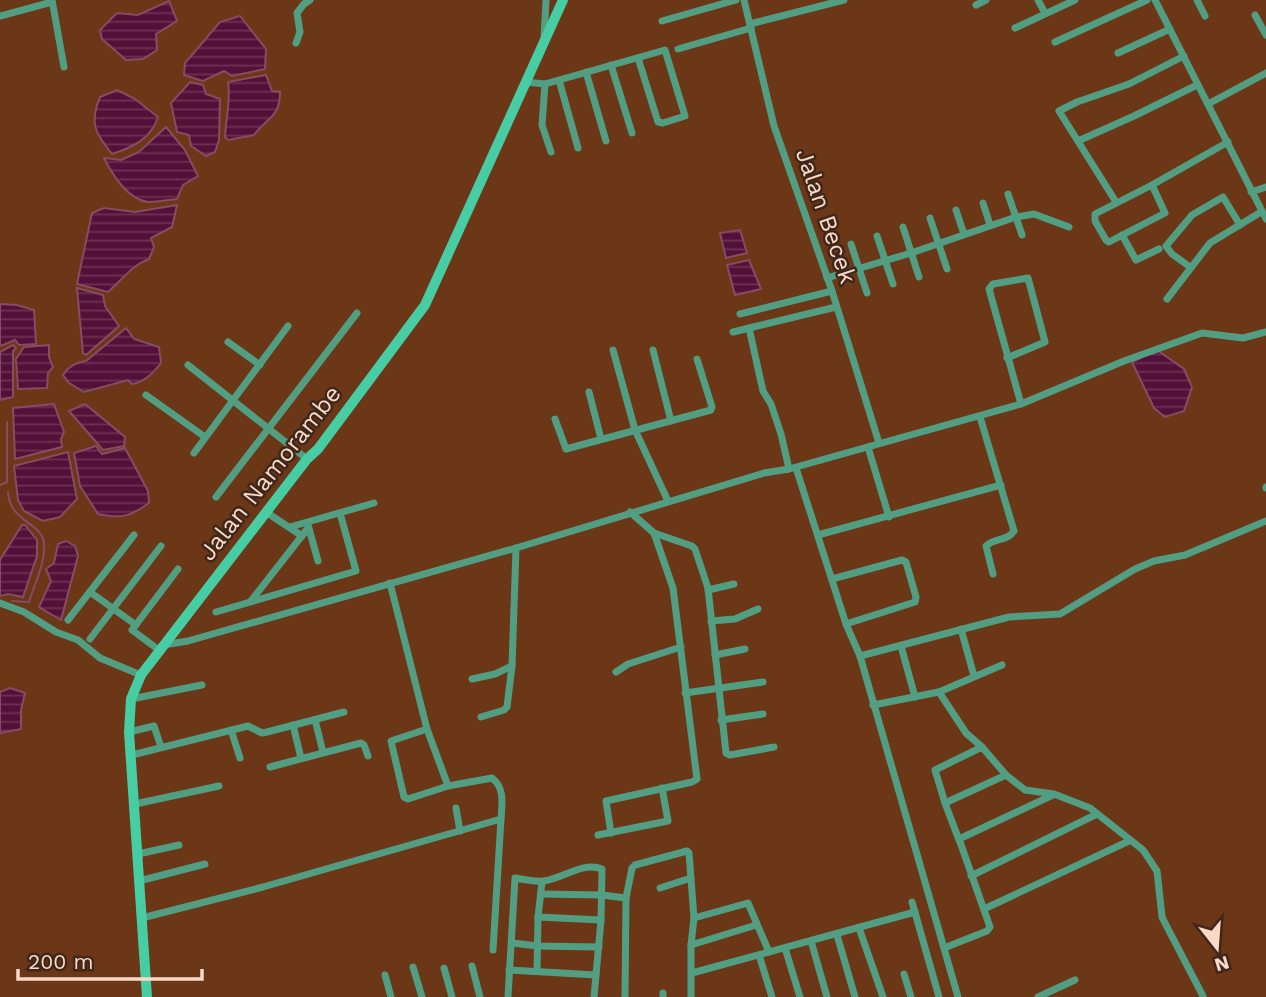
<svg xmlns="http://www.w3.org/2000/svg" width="1266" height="997" viewBox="0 0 1266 997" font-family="'Work Sans',sans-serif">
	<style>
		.water { fill: url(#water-rules); stroke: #854c63; stroke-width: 2 }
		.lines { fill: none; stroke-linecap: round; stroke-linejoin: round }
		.stream { stroke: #854c63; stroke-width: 2 }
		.street { stroke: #519e83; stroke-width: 7 }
		.secondary { stroke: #46cda4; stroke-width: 10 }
		.labels { text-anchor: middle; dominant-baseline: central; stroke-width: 5; stroke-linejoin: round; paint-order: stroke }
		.street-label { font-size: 24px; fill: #fad9c7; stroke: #3f2719 }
	</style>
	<defs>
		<pattern id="water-rules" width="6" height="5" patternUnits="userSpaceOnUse" patternTransform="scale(1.75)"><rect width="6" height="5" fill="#531038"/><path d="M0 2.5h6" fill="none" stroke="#6d3253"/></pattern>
	</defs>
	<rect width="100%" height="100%" fill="#6c3717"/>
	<g class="water">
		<path d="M169 1 177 21 156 34 157 50 143 59 126 60 102 39 100 30 117 13 138 15Z"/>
		<path d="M240 16 266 49 265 69 232 76 224 71 203 81 184 75 185 63 220 22Z"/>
		<path d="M266 75 272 91 280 92C280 118 267 117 254 135L228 140 225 137C226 116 231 103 228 82Z"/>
		<path d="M190 82 203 85 206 94 220 99 219 140 215 152 206 156 191 146 189 135 177 132 171 103Z"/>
		<path d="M117 90 135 99 158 117C151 139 133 147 112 154 95 132 89 124 100 97Z"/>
		<path d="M166 127 185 150 198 176 183 185 177 199C168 200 158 202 148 202 128 200 112 174 104 158L121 160 139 152Z"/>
		<path d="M177 205 172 227 151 238 154 247 149 259C132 265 122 280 108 292L77 284 92 213 104 208 135 212Z"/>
		<path d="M740 230 747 253 726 258 720 233Z"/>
		<path d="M749 260 761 289 735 295 727 265Z"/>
		<path d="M77 288 103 295 105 306 119 326 86 355 83 353Z"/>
		<path d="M0 304 17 305 34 310 36 344 19 345 15 340 0 346Z"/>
		<path d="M126 328 134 339 159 347 161 363C153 373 145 382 132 384L128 380 84 392 69 383 63 375C68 367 76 362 86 361Z"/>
		<path d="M13 345 16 348 13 351V397L0 400V352Z"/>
		<path d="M49 345V357L53 367 48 373 47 388 18 389 16 359 24 347Z"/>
		<path d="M1157 350 1184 369 1192 387 1184 411 1165 417 1154 408 1132 362Z"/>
		<path d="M54 404 64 432 61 439 62 447 15 459 13 408Z"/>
		<path d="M85 404 125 437 124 446 103 450 69 411Z"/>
		<path d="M96 446 102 454 125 448 148 491 149 503C129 517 122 519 98 514L80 486 74 453Z"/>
		<path d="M68 452 77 499 60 517 43 521 24 511 18 500 14 466Z"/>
		<path d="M22 525H25L37 540V556L23 597 8 594 0 596V560Z"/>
		<path d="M66 541 75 546 78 556 61 620 39 607 51 581 46 569 54 563 58 544Z"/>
		<path d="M10 688 25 693 21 710V729L0 733V692Z"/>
	</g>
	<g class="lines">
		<g class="stream">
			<path d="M0 485 7 482V422"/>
			<path d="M8 492C10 523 42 522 44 543 46 562 34 585 29 602L12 601"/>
		</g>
		<g class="street">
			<path d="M52 0 64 67"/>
			<path d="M744 0 774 126 832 291 879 443"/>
			<path d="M1038 0 1045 13"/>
			<path d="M1155 0 1266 219"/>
			<path d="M1197 0 1205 16"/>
			<path d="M976 5 986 0"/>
			<path d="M1255 15 1266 35"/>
			<path d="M0 16 52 2"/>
			<path d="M662 21 736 0"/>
			<path d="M750 24 844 0"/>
			<path d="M1015 28 1075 0"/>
			<path d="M544 38 546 0"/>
			<path d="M1055 42 1147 0"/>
			<path d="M296 43 300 32 297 13 304 4 310 0"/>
			<path d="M678 49 751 28"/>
			<path d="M1118 53 1170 29"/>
			<path d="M611 65 632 133"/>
			<path d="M586 72 606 141"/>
			<path d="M559 80 578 148"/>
			<path d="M525 82 545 84 665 50 685 116 663 123 658 122 638 58"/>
			<path d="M545 84 542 125 551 152"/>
			<path d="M1208 104 1266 73"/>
			<path d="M1078 141 1134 116 1197 85"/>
			<path d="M1152 185 1165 213 1109 242 1106 240 1095 221V214L1152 185 1228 142"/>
			<path d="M1251 192 1266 187"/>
			<path d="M1008 194 1022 235"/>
			<path d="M1116 202 1059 111 1077 102 1129 84 1184 56"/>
			<path d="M983 203 990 225"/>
			<path d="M956 210 964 234"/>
			<path d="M930 218 947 269"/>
			<path d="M903 227 919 277"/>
			<path d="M1122 235 1136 260 1159 249"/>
			<path d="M877 236 893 284"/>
			<path d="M851 244 867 293"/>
			<path d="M1190 267 1172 254 1166 246 1192 215 1223 197 1240 225"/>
			<path d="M827 278 911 253 1016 217 1034 214 1069 227"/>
			<path d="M1167 299 1210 243 1261 212"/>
			<path d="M740 314 832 291"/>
			<path d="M749 328 763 391 771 404 781 434 789 469"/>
			<path d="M733 332 836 307"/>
			<path d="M228 342 260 365"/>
			<path d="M613 350 635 430 668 501"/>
			<path d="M653 350 671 421"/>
			<path d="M1007 358 1045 342 1028 278 993 284 989 289 1021 404"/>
			<path d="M188 365 307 459"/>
			<path d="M589 392 601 439"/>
			<path d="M146 395 205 437"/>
			<path d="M980 417 1014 531C1008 541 994 538 986 546L993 574"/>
			<path d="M555 419 566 449 711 410 712 407 697 359"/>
			<path d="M868 447 889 517"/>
			<path d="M194 453 288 326"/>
			<path d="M796 468 846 624 860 656 958 997"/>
			<path d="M1266 487V488"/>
			<path d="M216 497 357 313"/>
			<path d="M266 512 302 536"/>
			<path d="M630 512 654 533 692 546 695 549 708 588 726 753 730 755 774 747"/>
			<path d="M308 525 318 561"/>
			<path d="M290 527 374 503"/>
			<path d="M818 535 1001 485"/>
			<path d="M832 579 902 560 906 562 916 597 915 602 846 624"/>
			<path d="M390 583 427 729 448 786"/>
			<path d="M708 590 734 584"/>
			<path d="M90 592 136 625"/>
			<path d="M251 601 308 528"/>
			<path d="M0 603 24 612 56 632 78 640 100 658 141 675"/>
			<path d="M216 612 356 571 340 513"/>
			<path d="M68 620 134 535"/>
			<path d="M711 621 735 619 758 609"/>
			<path d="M961 629 974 676"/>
			<path d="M90 639 161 546"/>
			<path d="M163 645 188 641 516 548 764 473 789 469 1021 404 1124 361 1202 333 1243 338 1266 332"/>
			<path d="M901 646 915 697"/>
			<path d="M159 650 132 630 178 569"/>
			<path d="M715 655 745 649"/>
			<path d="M860 656 1009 617 1060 614 1135 569 1154 561 1185 555 1266 521"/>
			<path d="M616 672 628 664 681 647"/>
			<path d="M472 679 495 674 512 666"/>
			<path d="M939 692 1002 665"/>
			<path d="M685 693 763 682"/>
			<path d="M131 699 202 685"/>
			<path d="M873 705 939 692 966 733 982 747 1006 775 1025 790 1054 794 1090 808 1143 850 1157 871 1162 917 1166 925 1203 996"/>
			<path d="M481 717 504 710 507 707 512 666 516 548"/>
			<path d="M315 720 323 752"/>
			<path d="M721 720 763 714"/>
			<path d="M293 725 301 758"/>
			<path d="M231 730 240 758"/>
			<path d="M129 732 154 726 161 747"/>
			<path d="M132 755 248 726 262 733 267 732 344 712"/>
			<path d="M270 767 361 743 364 745 368 756"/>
			<path d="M945 803 935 770 982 747"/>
			<path d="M135 804 219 786"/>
			<path d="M456 808 460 831"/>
			<path d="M611 833 606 801 692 782 697 779 673 588 654 533"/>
			<path d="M598 835 668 821 662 788"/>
			<path d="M959 840 945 803 1006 775"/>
			<path d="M138 854 179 845"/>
			<path d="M971 876 1097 814"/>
			<path d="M139 881 205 864"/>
			<path d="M660 888 691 878"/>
			<path d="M541 894 602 895 626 898"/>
			<path d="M912 902 939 997"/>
			<path d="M984 909 1129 841"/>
			<path d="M538 917 601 920"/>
			<path d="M142 918 263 887 501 819C502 804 505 788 492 778L448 786 408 799 404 797 391 741 427 729"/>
			<path d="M694 918 748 903 769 952"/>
			<path d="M859 928 883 997"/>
			<path d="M837 935 855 997"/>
			<path d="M811 941 827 997"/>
			<path d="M512 943 538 946 599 947"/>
			<path d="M691 945 756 925"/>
			<path d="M785 948 800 997"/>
			<path d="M944 948 987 931 990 927 959 839 1053 795"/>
			<path d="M493 950 501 819"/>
			<path d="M759 955 772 997"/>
			<path d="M472 966 480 997"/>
			<path d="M413 967 422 997"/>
			<path d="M444 968 452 997"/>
			<path d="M509 970 596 975"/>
			<path d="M537 971 538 917 542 882"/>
			<path d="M692 973 915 912"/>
			<path d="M904 974 911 997"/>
			<path d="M385 975 391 997"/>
			<path d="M508 997 515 878C523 879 534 882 543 881 562 879 583 861 602 869L601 920 594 997"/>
			<path d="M625 997 626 898 632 868 635 865 687 851 689 853 694 918 691 945V997"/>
			<path d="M663 997V993"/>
			<path d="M1038 997 1075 980"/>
		</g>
		<path class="secondary" d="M147 997 129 732 131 699 141 675 307 459 318 449 425 305 563 0"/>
	</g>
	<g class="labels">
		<g class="street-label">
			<text transform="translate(826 216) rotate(71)">Jalan Becek</text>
			<text transform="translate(270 473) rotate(-52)">Jalan Namorambe</text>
		</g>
	</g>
	<g transform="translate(1217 948) rotate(163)" stroke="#3f2719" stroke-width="5" paint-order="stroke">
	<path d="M0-5L12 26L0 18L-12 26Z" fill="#fad9c7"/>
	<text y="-10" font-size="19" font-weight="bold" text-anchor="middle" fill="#fad9c7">N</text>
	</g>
	<path d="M18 969v10h184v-10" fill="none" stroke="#fad9c7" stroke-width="3.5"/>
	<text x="28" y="969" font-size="21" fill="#fad9c7" stroke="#3f2719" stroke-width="5" paint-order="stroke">200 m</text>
</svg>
